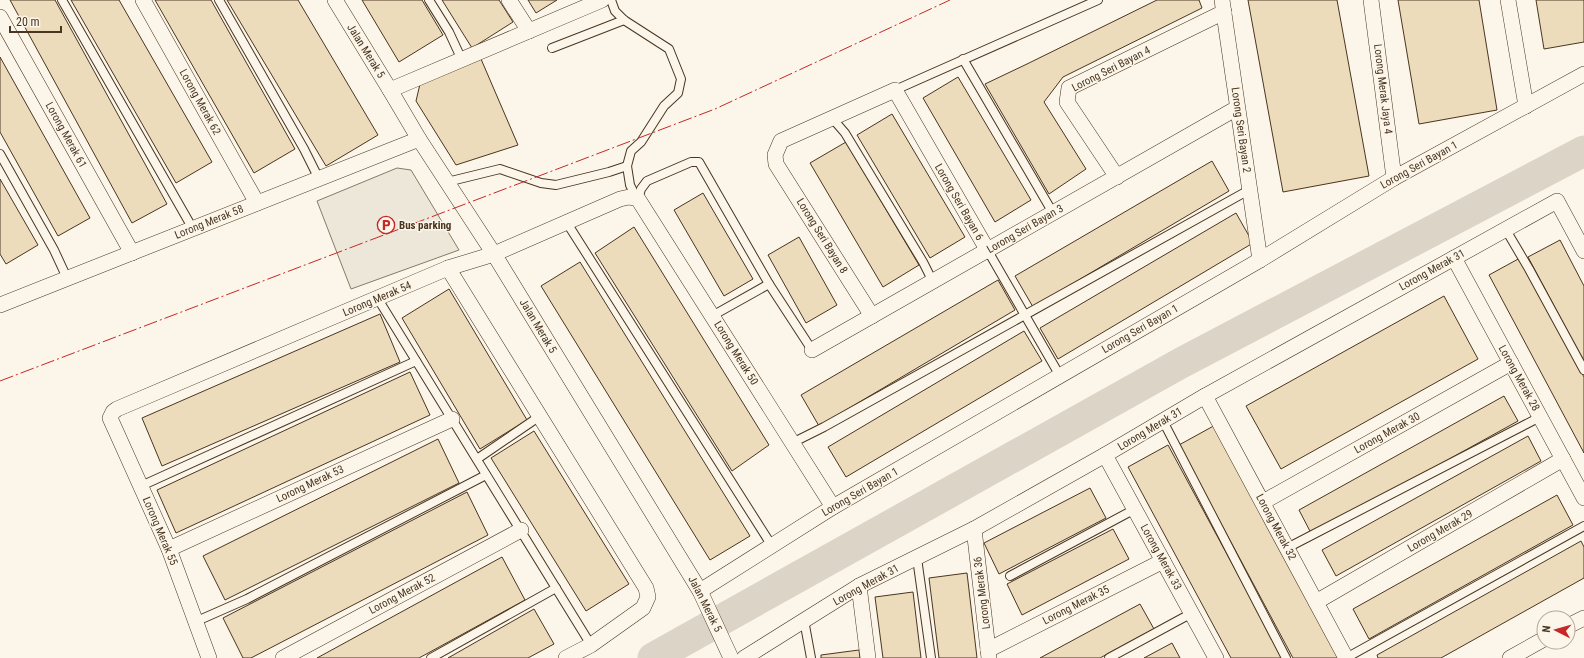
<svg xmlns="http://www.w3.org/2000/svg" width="1584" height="658" viewBox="0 0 1584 658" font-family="'Roboto Condensed',sans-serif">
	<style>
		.parking { fill: #ede7d9; stroke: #887966 }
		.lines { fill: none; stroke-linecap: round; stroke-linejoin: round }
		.river { stroke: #dcd4c6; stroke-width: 31 }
		.building { fill: #ecdcbc; stroke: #4a3520 }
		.service-casing { stroke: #4a3520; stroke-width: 10 }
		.minor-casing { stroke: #4a3520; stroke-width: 16 }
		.service { stroke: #fbf6e9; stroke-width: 8 }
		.minor { stroke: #fbf6e9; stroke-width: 15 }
		.power { stroke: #c62828; stroke-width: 1; stroke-dasharray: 14 3 2 3; stroke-linecap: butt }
		.labels { text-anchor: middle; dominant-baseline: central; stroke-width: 3; stroke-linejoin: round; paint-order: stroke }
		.street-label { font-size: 11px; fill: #4a3520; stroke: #fbf6e9 }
		.poi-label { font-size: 11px; font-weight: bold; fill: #4a3520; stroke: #fbf6e9; text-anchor: start }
	</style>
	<rect width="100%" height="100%" fill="#fbf6e9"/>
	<path class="parking" d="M397 168 411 170 459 250 351 289 317 201Z"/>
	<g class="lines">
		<path class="river" d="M653 658 1181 363 1584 151"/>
	</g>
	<g class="building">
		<path d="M10 0H55L167 204 132 223Z"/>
		<path d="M71 0H119L212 162 176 183Z"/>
		<path d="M155 0H211L295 149 254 173Z"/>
		<path d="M227 0H298L378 135 326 166Z"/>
		<path d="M362 0H422L443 35 399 62Z"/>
		<path d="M442 0H499L513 22 472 48Z"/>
		<path d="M528 0H557L536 13Z"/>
		<path d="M1157 0H1199L1202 8 1063 77 1044 102 1086 169 1049 194 985 84 1027 64Z"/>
		<path d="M1248 0H1337L1369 176 1283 192Z"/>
		<path d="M1398 0H1479L1497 110 1419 124Z"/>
		<path d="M1536 0H1584V42L1544 49Z"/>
		<path d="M0 57 90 218 58 236 0 132Z"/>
		<path d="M481 59 518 145 456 165 416 101 420 84Z"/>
		<path d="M958 77 1031 200 995 222 923 98Z"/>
		<path d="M892 114 965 237 930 258 857 135Z"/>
		<path d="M846 142 919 265 883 287 810 163Z"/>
		<path d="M1212 161 1229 191 1033 307 1015 276Z"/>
		<path d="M0 179 38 245 6 264 0 254Z"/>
		<path d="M703 193 753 279 724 296 674 210Z"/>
		<path d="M1236 213 1253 243 1058 359 1040 328Z"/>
		<path d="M634 227 769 445 732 471 595 253Z"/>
		<path d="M799 237 837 305 806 323 768 255Z"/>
		<path d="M1560 240 1584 286V362L1528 257Z"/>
		<path d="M1520 258 1584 377V453L1489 275Z"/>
		<path d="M580 262 750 536 710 560 541 286Z"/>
		<path d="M998 280 1015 310 819 426 801 395Z"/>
		<path d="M449 289 527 420 480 449 402 318Z"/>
		<path d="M1444 296 1478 359 1281 469 1246 406Z"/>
		<path d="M380 314 400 362 162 466 142 418Z"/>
		<path d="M1024 331 1042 361 846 477 828 447Z"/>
		<path d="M410 372 430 415 176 533 157 490Z"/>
		<path d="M1504 396 1518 421 1312 535 1299 510Z"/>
		<path d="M1219 423 1345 658H1293L1179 445Z"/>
		<path d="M534 431 629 584 586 611 491 458Z"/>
		<path d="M1528 436 1541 461 1336 576 1322 550Z"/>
		<path d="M438 439 459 483 225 600 203 556Z"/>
		<path d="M1168 445 1283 658H1231L1128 467Z"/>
		<path d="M1090 488 1106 518 999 574 984 543Z"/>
		<path d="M467 492 488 535 251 658H243L223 618Z"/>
		<path d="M1557 495 1573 525 1369 639 1353 609Z"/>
		<path d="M1113 529 1129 559 1022 615 1007 584Z"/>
		<path d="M1581 541 1584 547V578L1441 658H1378L1377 655Z"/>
		<path d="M502 557 525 600 419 658H317Z"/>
		<path d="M967 573 977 658H939L929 578Z"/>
		<path d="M913 592 921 658H883L875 597Z"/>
		<path d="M1140 604 1154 629 1100 658H1040Z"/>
		<path d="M534 609 554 644 528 658H448Z"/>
		<path d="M1172 643 1180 658H1144Z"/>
		<path d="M859 650 860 658H821V655Z"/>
	</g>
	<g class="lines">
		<defs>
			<g id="service">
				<path d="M62 0 193 229"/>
				<path d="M219 0 304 149 319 179"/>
				<path d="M429 0 449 32 462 60"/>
				<path d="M611 0 615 11 624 20 669 49 681 79 678 93 664 106 641 142 631 151 627 166 630 185 637 199"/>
				<path d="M552 48 624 20"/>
				<path d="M963 59 1053 213"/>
				<path d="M895 90 1098 0"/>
				<path d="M832 118 845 133 923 262 933 282"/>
				<path d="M0 154 54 250 67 278"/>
				<path d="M447 182 500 169 541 183 556 185 609 172 627 166"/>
				<path d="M638 199 641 189 647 181 691 162H699L769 284 812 350"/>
				<path d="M567 223 772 546"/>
				<path d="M1506 230 1529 269 1584 370"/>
				<path d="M988 251 1060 376"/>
				<path d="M378 299 591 645"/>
				<path d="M712 316 769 284"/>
				<path d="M1163 421 1286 658"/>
				<path d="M792 443 824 427 1249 190"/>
				<path d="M477 459 540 416"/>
				<path d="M141 486 416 361"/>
				<path d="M1287 548 1540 417"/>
				<path d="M917 558 931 658"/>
				<path d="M1010 576 1135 509"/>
				<path d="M804 620 811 658"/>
				<path d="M197 621 247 599 486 475"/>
				<path d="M431 658 556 588"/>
				<path d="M1109 658 1192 613"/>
				<path d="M1346 658 1584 526"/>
			</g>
			<g id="minor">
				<path d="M143 0 257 203"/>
				<path d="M335 0 390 90 419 139 494 254 700 591 731 658"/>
				<path d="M509 0 529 31"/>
				<path d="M1222 0 1260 260"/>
				<path d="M1371 0 1394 178"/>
				<path d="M1508 0 1526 106"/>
				<path d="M0 17 132 253"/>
				<path d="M390 90 602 0"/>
				<path d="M1117 177 1067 102 1069 88 1224 12"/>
				<path d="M1454 258 1584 498"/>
				<path d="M448 268 646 588 648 597 643 608 591 645 566 658"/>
				<path d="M0 305 419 139"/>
				<path d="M872 316 776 164 775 155 781 141 895 90 988 251"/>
				<path d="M812 350 1237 108"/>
				<path d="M1205 396 1346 658"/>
				<path d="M1105 455 1216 658"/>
				<path d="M1263 502 1511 363"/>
				<path d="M974 529 989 658"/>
				<path d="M169 549 452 419"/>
				<path d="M859 586 868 658"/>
				<path d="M700 591 833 507 1260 260 1394 178 1584 74"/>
				<path d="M1316 602 1563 459"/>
				<path d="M1568 626 1584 618"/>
				<path d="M988 650 1163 561"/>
				<path d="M209 658 169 549 110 418 113 412 117 409 448 268 494 254 620 199 629 197 638 199 833 507"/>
				<path d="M283 658 521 530"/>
				<path d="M744 658 859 586 974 529 1105 455 1205 396 1557 201 1584 251"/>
				<path d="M1510 658 1544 639"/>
			</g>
		</defs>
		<use href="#service" class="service-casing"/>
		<use href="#minor" class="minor-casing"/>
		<use href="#service" class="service"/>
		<use href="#minor" class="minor"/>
		<path class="power" d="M0 381 715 109 950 0"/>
	</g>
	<defs>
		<symbol id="parking-ring" viewBox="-11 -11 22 22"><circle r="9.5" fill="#fbf6e9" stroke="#c62828" stroke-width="1.5"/><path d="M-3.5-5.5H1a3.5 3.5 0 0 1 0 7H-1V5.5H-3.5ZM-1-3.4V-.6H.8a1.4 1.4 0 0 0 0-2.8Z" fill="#c62828"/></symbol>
	</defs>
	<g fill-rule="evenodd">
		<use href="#parking-ring" x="376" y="215" width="20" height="20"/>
	</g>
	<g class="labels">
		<g class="street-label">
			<text transform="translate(366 51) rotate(58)">Jalan Merak 5</text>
			<text transform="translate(1111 69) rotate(-27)">Lorong Seri Bayan 4</text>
			<text transform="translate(1383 89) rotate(83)">Lorong Merak Jaya 4</text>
			<text transform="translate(200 102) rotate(61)">Lorong Merak 62</text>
			<text transform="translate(1241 130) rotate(82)">Lorong Seri Bayan 2</text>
			<text transform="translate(66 135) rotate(61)">Lorong Merak 61</text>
			<text transform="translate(1419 165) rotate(-29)">Lorong Seri Bayan 1</text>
			<text transform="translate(959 202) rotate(60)">Lorong Seri Bayan 6</text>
			<text transform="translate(209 222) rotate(-22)">Lorong Merak 58</text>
			<text transform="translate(1025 229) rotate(-30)">Lorong Seri Bayan 3</text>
			<text transform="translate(822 236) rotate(58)">Lorong Seri Bayan 8</text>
			<text transform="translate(1432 270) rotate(-29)">Lorong Merak 31</text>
			<text transform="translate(377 299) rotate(-23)">Lorong Merak 54</text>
			<text transform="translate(538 326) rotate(59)">Jalan Merak 5</text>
			<text transform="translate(1140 329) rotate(-30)">Lorong Seri Bayan 1</text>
			<text transform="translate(736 353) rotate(58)">Lorong Merak 50</text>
			<text transform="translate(1519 378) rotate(61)">Lorong Merak 28</text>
			<text transform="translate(1150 429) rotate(-31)">Lorong Merak 31</text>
			<text transform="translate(1387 433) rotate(-29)">Lorong Merak 30</text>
			<text transform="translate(310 484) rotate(-25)">Lorong Merak 53</text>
			<text transform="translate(860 492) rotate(-30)">Lorong Seri Bayan 1</text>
			<text transform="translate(1276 527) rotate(62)">Lorong Merak 32</text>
			<text transform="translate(160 531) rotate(67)">Lorong Merak 55</text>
			<text transform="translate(1440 531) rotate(-30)">Lorong Merak 29</text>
			<text transform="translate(1161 557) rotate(61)">Lorong Merak 33</text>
			<text transform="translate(866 585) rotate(-29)">Lorong Merak 31</text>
			<text transform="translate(982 593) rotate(-97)">Lorong Merak 36</text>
			<text transform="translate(402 594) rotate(-28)">Lorong Merak 52</text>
			<text transform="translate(705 604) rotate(63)">Jalan Merak 5</text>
			<text transform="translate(1076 605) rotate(-27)">Lorong Merak 35</text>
		</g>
		<g class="poi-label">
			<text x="399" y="225">Bus parking</text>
		</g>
	</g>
	<g transform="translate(1556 630) rotate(276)"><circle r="19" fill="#fbf6e9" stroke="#b4a999"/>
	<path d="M0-3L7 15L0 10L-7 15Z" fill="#c62828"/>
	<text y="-6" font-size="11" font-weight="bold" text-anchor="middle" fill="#4a3520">N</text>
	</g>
	<path d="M10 26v6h51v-6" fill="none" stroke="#4a3520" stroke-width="2"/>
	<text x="16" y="26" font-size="12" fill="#4a3520" stroke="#fbf6e9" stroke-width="3" paint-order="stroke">20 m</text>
</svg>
